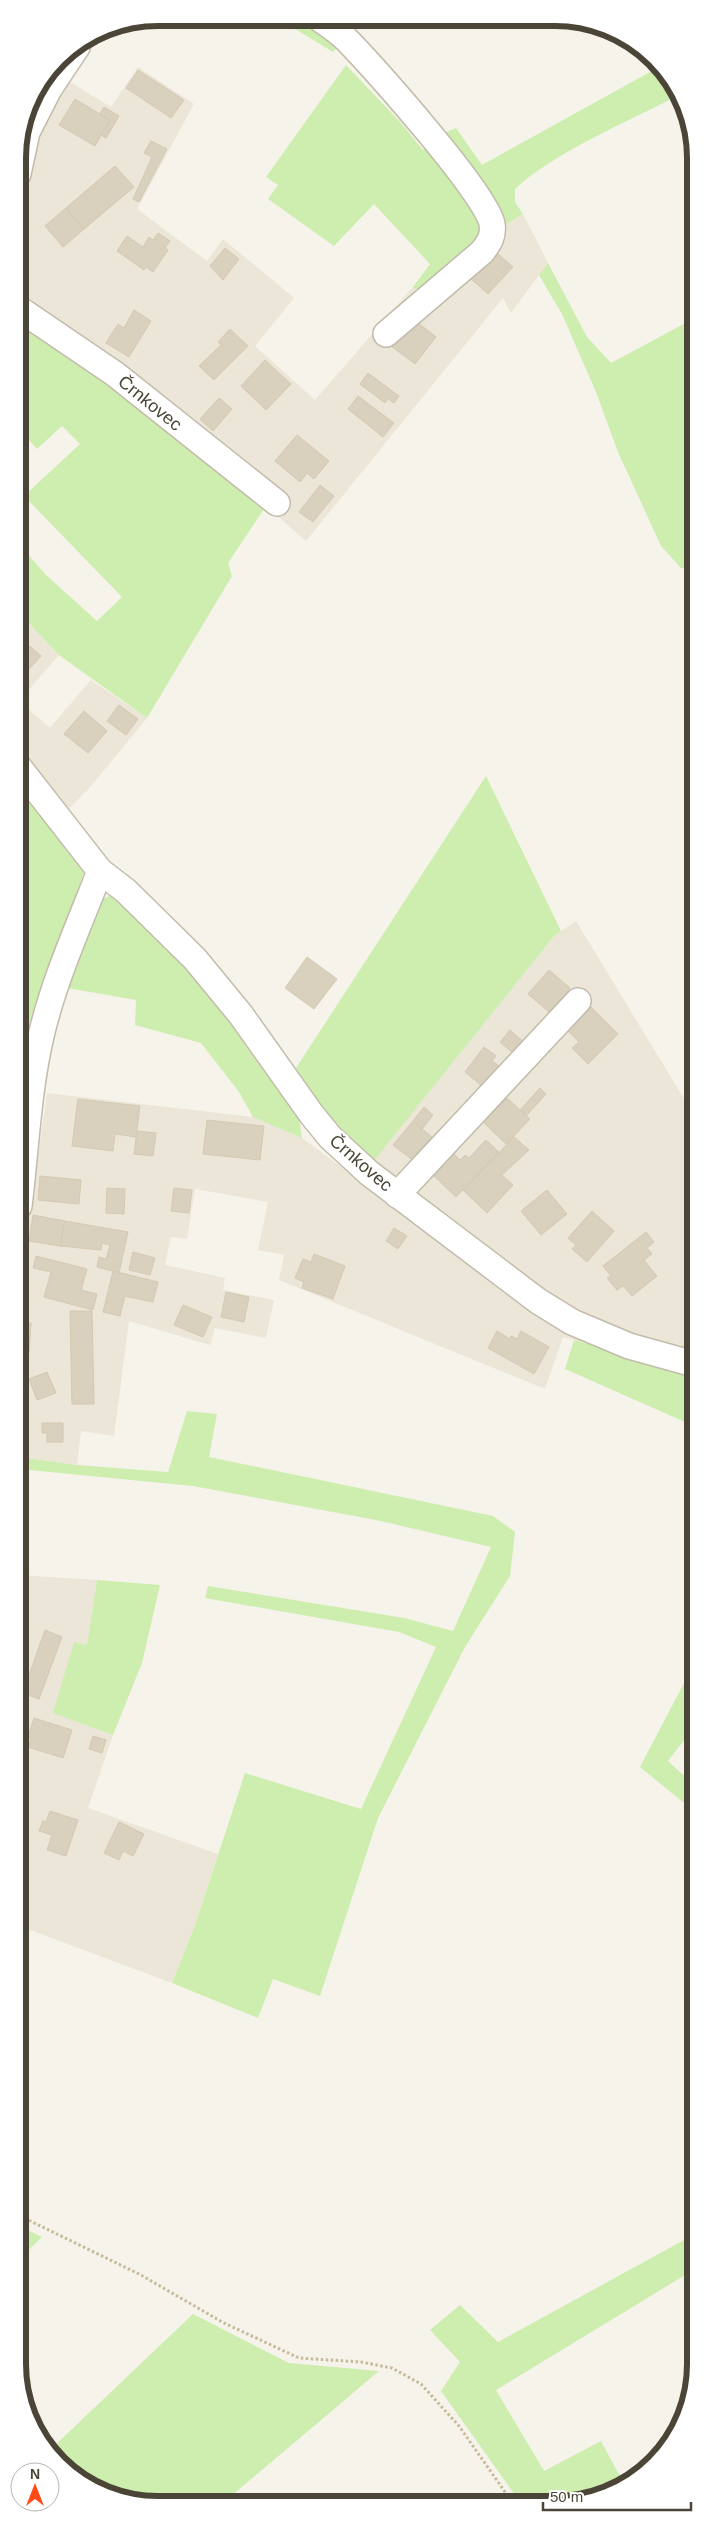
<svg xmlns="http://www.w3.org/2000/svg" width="713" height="2522" viewBox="0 0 713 2522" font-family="Arial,sans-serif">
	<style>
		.residential { fill: #ebe6d7 }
		.green { fill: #cdeeaf }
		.building { fill: #d9d0be; stroke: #d5c9b0 }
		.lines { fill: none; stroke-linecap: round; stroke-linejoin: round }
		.minor-casing { stroke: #c3bcab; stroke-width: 28 }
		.path { stroke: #c6ba9b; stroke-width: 3; stroke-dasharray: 2.5 2.5; stroke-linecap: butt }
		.minor { stroke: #fff; stroke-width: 25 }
		.labels { text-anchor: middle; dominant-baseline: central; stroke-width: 5; stroke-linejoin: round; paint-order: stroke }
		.street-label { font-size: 18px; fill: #4b4537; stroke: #fff }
		.rim { fill: none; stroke: #4b4537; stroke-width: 6 }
	</style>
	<rect width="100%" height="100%" fill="#f6f3ea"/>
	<g class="residential">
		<path d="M106 28 70 82 111 107 138 67 194 104 137 209 207 261 223 239 294 298 255 346 315 400 413 287 433 302 506 237 500 228 523 214 548 263 511 313 503 298 306 541 266 506 25 328 18 334V149L59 59Z"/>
		<path d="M21 616 59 655 19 701 50 728 91 680 147 718 90 787 64 814 18 753V619Z"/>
		<path d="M576 921 694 1115V1123L685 1129 694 1143V1374L563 1337 545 1389 279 1280 284 1255 258 1250 268 1202 195 1189 187 1239 171 1237 165 1265 225 1278 223 1290 274 1300 266 1338 215 1328 210 1345 129 1321 114 1436 81 1431 77 1465 19 1457V1171L36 1172 47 1093 253 1117 302 1138 355 1177 554 936Z"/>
		<path d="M19 1575 97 1580 87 1645 74 1642 54 1713 113 1735 88 1808 218 1854 195 1925 172 1983 25 1928 20 1938Z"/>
	</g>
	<g class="green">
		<path d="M277 18H310L340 43 333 52Z"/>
		<path d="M346 65 401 123 423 150 431 145 481 218 485 236 424 295 413 287 430 264 374 204 334 246 268 199 278 185 266 177Z"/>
		<path d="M659 67 675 97C627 122 553 153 515 189V202L523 214 500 228 439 135 456 128 482 165Z"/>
		<path d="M548 263 587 337 611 363 693 319V569L681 568 661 546 618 452 596 392 562 314 539 275Z"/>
		<path d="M24 328 124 395 266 506 228 563 232 576 147 718 59 655 18 612V543L46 575 97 621 122 597 24 496 80 444 62 426 37 449 18 428V334Z"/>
		<path d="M486 776 561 931 554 936 372 1163 322 1108 296 1068Z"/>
		<path d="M18 782 86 866 36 1014 19 1121Z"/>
		<path d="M109 896 120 897 191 968 299 1116 302 1138 253 1117 239 1092 201 1043 135 1025 136 1000 67 988 101 900Z"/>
		<path d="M574 1340 694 1374V1426L565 1369Z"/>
		<path d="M187 1411 217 1414 209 1457 493 1516 515 1532 510 1576 465 1647 378 1818 320 1996 273 1979 258 2018 172 1983 195 1925 245 1773 361 1809 436 1647 399 1632 205 1598 208 1586 404 1618 453 1631 491 1547 381 1521 193 1486 19 1469V1457L77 1465 168 1472Z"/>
		<path d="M97 1580 160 1585 142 1663 113 1735 53 1713 74 1642 87 1645Z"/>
		<path d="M694 1664 695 1726 668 1761 695 1786V1812L640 1767Z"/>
		<path d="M20 2226 42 2237 20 2258Z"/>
		<path d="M695 2234V2269L496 2390 544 2471 601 2441 622 2480 648 2467 625 2486 582 2502H520L441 2391 460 2362 430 2330 460 2305 498 2342Z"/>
		<path d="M193 2314 289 2363 379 2371 224 2502H131L59 2463 51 2449Z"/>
	</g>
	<g class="building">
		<path d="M138 70 184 100 171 118 126 88Z"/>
		<path d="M75 99 110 120 95 146 59 125Z"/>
		<path d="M104 107 119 116 106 138 101 135 110 120 100 114Z"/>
		<path d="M151 141 167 149 139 202 133 199 152 157 144 153Z"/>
		<path d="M115 166 134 187 84 229 66 208Z"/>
		<path d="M66 208 84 229 63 247 45 226Z"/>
		<path d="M158 233 170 241 165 248 168 250 153 272 146 267 144 270 117 251 127 236 143 247 149 237 153 240Z"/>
		<path d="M225 248 239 259 223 280 210 266Z"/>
		<path d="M496 252 513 267 488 294 471 279Z"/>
		<path d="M134 310 151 321 129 357 106 343 118 324 124 328Z"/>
		<path d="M412 318 436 337 415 364 391 346Z"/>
		<path d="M230 329 248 346 214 380 199 366 221 345 218 342Z"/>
		<path d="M265 360 291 384 266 410 241 386Z"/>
		<path d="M368 373 399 396 394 403 388 399 385 403 360 384Z"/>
		<path d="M358 396 394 423 383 437 348 409Z"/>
		<path d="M219 398 232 409 213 431 200 419Z"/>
		<path d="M297 435 329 461 314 479 307 473 300 482 275 461Z"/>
		<path d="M320 485 334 496 313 522 299 512Z"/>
		<path d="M18 636 41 656 18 681Z"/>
		<path d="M119 705 138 719 126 735 107 721Z"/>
		<path d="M84 711 107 731 88 753 64 734Z"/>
		<path d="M307 957 337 979 314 1009 285 988Z"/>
		<path d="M549 970 570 988 549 1012 528 994Z"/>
		<path d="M591 1007 618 1034 588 1064 572 1048 579 1042 567 1030Z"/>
		<path d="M510 1030 526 1044 516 1056 500 1042Z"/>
		<path d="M484 1047 496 1056 492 1061 499 1066 483 1087 465 1072Z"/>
		<path d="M540 1088 546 1094 526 1116 520 1110Z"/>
		<path d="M507 1098 530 1119 506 1144 483 1122Z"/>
		<path d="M78 1099 140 1106 136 1137 115 1134 113 1151 72 1146Z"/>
		<path d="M424 1107 433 1115 422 1129 413 1121Z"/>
		<path d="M207 1120 264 1126 260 1160 203 1154Z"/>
		<path d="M413 1121 433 1138 414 1161 393 1145Z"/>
		<path d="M137 1131 156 1133 153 1156 134 1154Z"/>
		<path d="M514 1137 529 1150 502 1175 513 1185 487 1213 463 1190Z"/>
		<path d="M486 1140 499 1152 456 1197 432 1174 452 1152 460 1160 466 1155 469 1158Z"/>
		<path d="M40 1176 81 1180 79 1204 38 1200Z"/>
		<path d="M107 1188 125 1189 124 1214 106 1213Z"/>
		<path d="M174 1188 192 1190 189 1213 171 1211Z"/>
		<path d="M547 1190 567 1214 541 1235 521 1211Z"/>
		<path d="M694 1194V1210L687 1199Z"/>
		<path d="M592 1211 614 1231 587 1262 572 1249 576 1245 568 1238Z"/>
		<path d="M33 1215 65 1221 60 1246 29 1241Z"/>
		<path d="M65 1221 128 1232 119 1273 97 1267 99 1257 106 1259 110 1245 102 1243 101 1250 60 1246Z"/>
		<path d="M394 1228 407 1236 398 1249 386 1241Z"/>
		<path d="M646 1232 654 1242 647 1248 652 1254 644 1260 657 1276 632 1296 623 1286 617 1290 607 1278 611 1276 603 1266Z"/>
		<path d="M133 1252 155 1258 150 1275 129 1270Z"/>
		<path d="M314 1254 345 1266 333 1299 302 1288 304 1282 295 1278 303 1259 311 1262Z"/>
		<path d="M36 1256 87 1269 81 1290 97 1294 93 1310 44 1297 51 1272 33 1268Z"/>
		<path d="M113 1271 158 1282 153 1302 125 1296 120 1316 103 1312Z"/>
		<path d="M226 1292 249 1297 244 1322 221 1317Z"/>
		<path d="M183 1305 212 1317 203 1337 174 1325Z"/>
		<path d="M70 1311H92L94 1404H72Z"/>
		<path d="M19 1322 31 1323 29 1353 19 1352Z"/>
		<path d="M497 1331 510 1339 511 1336 517 1339 521 1331 549 1347 534 1374 488 1348Z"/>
		<path d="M47 1372 56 1393 37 1400 29 1379Z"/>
		<path d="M42 1423H63V1442H47V1433H42Z"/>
		<path d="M45 1630 62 1637 39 1699 22 1693 19 1702V1678L27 1681Z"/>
		<path d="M34 1718 72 1730 63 1758 28 1747 31 1738 28 1737Z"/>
		<path d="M93 1736 106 1740 102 1753 89 1749Z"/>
		<path d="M50 1811 78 1820 66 1856 47 1850 52 1835 39 1831 43 1821 46 1822Z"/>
		<path d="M119 1822 144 1834 133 1856 123 1851 119 1860 104 1853Z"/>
	</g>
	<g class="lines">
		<defs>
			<g id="minor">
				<path d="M320 19C329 25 339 32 347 40 373 67 487 194 492 224 494 236 489 243 482 252L386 334"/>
				<path d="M18 174 27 132 49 89 77 47"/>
				<path d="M18 308 115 374 277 503"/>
				<path d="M18 766 100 871 126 891 195 959 241 1015 312 1115 330 1137 369 1173 538 1301 572 1322 629 1346 694 1364"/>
				<path d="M397 1195 578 1001"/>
				<path d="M19 1206C26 1150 28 1092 41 1036 54 980 79 925 100 871"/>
			</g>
		</defs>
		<use href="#minor" class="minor-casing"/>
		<path class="path" d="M20 2216 139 2274 224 2323 299 2358 361 2362 392 2368 421 2384 459 2426 512 2502"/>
		<use href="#minor" class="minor"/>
	</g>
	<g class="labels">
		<g class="street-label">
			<text transform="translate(150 403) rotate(39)">Črnkovec</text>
			<text transform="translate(361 1163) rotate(41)">Črnkovec</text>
		</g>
	</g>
	<path d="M0 0H713V2522H0ZM158 26H555A132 132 0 0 1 687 158V2364A132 132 0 0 1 555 2496H158A132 132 0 0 1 26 2364V158A132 132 0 0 1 158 26Z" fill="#fff" fill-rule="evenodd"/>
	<path class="rim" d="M158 26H555A132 132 0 0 1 687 158V2364A132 132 0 0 1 555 2496H158A132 132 0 0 1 26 2364V158A132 132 0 0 1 158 26Z"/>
	<g transform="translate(35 2487)"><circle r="24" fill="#ffffff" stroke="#b7b5af"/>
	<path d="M0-4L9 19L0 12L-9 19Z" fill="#ff4c18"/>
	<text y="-8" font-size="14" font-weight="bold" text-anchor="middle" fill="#4b4537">N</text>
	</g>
	<path d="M543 2502v8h148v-8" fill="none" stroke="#4b4537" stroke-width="2.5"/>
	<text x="550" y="2502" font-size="15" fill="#4b4537" stroke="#ffffff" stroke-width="4" paint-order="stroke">50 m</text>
</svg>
